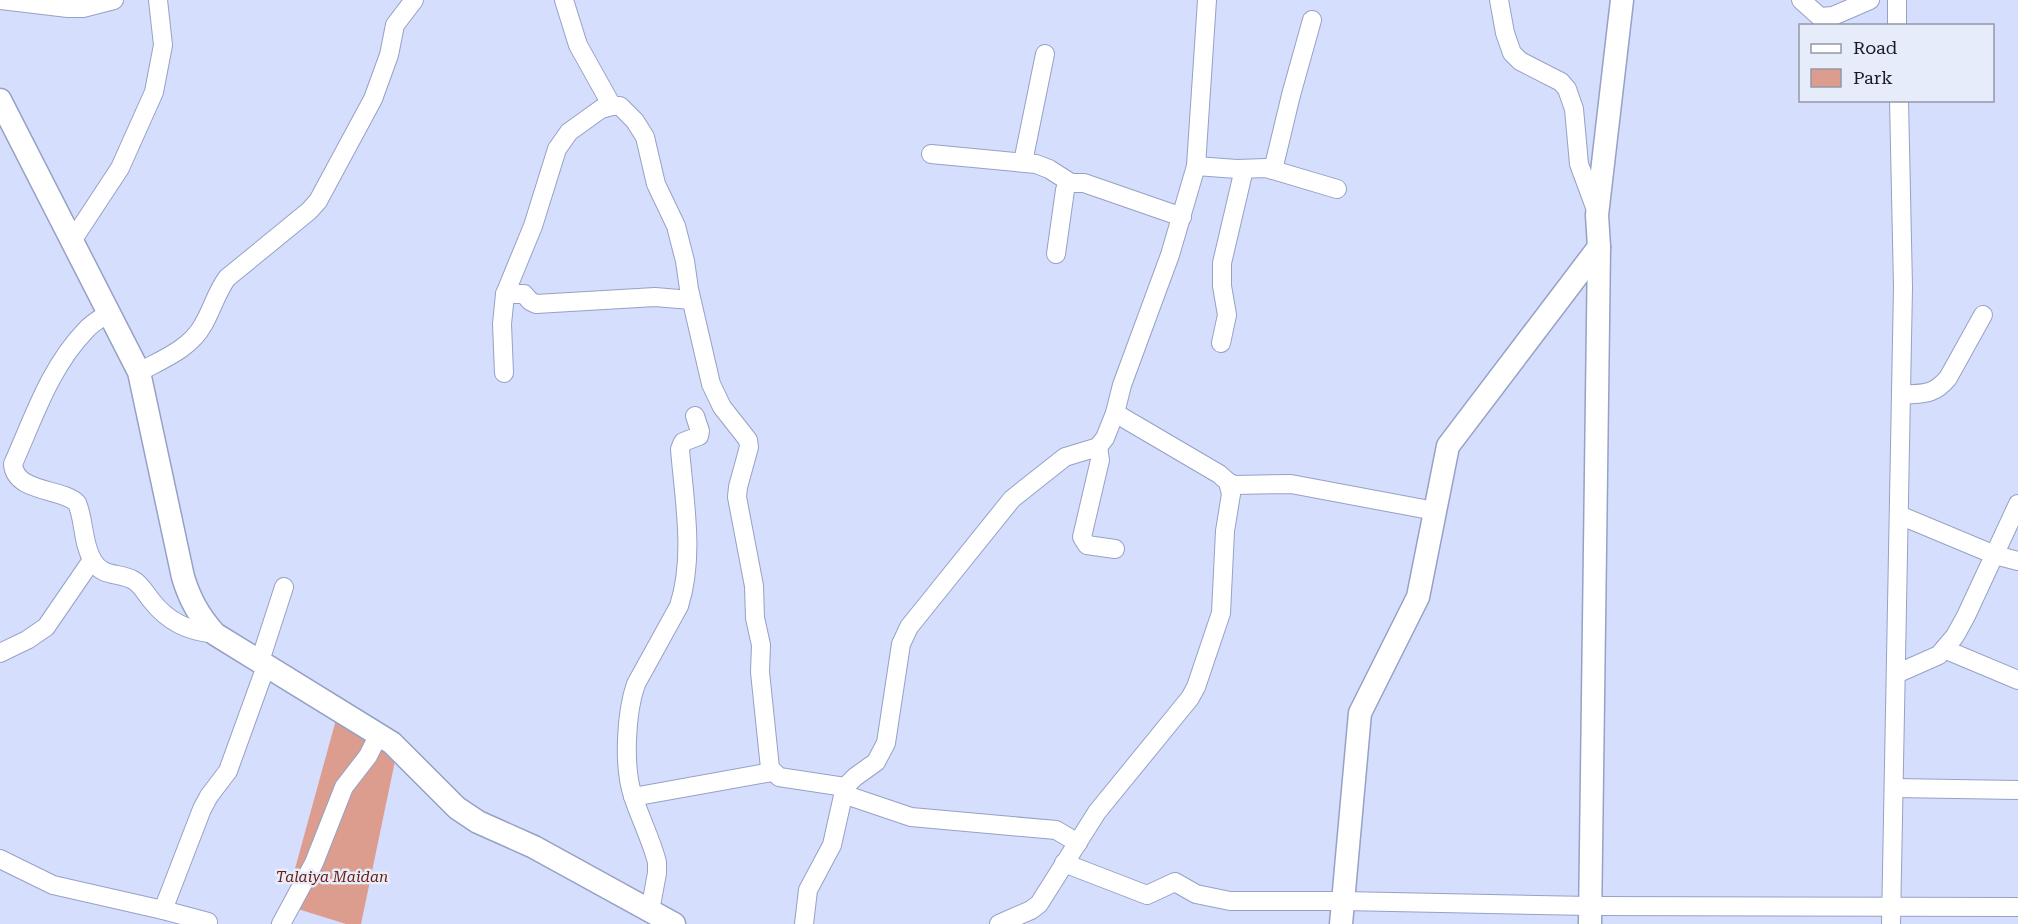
<svg xmlns="http://www.w3.org/2000/svg" width="2018" height="924" viewBox="0 0 2018 924" font-family="'Roboto Serif',serif">
	<style>
		.green { fill: #dc9d8f }
		.lines { fill: none; stroke-linecap: round; stroke-linejoin: round }
		.minor-casing { stroke: #96a1c5; stroke-width: 20 }
		.tertiary-casing { stroke: #96a1c5; stroke-width: 25 }
		.minor { stroke: #fff; stroke-width: 18 }
		.tertiary { stroke: #fff; stroke-width: 22 }
		.labels { text-anchor: middle; dominant-baseline: central; stroke-width: 5; stroke-linejoin: round; paint-order: stroke }
		.park-label { font-size: 15px; font-style: italic; fill: #6c1b0d; stroke: #e7ecfb }
	</style>
	<rect width="100%" height="100%" fill="#d5defd"/>
	<path class="green" d="M337 716 395 761 361 924H346L285 905Z"/>
	<g class="lines">
		<defs>
			<g id="minor">
				<path d="M0 0 68 8H83L114 0"/>
				<path d="M564 0 578 45 612 106"/>
				<path d="M1499 0 1505 33 1512 53 1520 61 1561 82 1567 89 1574 109 1579 164 1596 210"/>
				<path d="M1801 0 1820 17 1833 16 1870 0"/>
				<path d="M1897 0V26"/>
				<path d="M931 154 1036 164 1049 169 1071 183"/>
				<path d="M1023 162 1045 54"/>
				<path d="M1196 166 1237 169 1266 168 1337 189"/>
				<path d="M1273 170 1291 95 1312 20"/>
				<path d="M72 241 120 168 154 92 163 45 158 0"/>
				<path d="M1056 254 1065 190 1067 185 1071 183H1084L1182 217"/>
				<path d="M505 294H524L530 301 536 304 655 297 691 300"/>
				<path d="M109 313C101 318 92 323 86 330 50 367 34 417 13 464 15 493 62 488 77 503 85 522 82 543 93 561 103 578 119 572 133 580 141 584 146 594 151 600 168 622 188 631 215 634"/>
				<path d="M1221 343 1227 315 1222 286V263L1244 169"/>
				<path d="M139 372C161 360 190 349 203 325 212 310 216 293 227 278L309 211 318 201 373 99 389 55 395 25 414 0"/>
				<path d="M504 373 502 324 505 294 533 226 557 149 569 132 601 109 612 106H620L635 121 645 137 656 184 676 226 685 261 689 289 711 384 722 407 748 440 749 447 738 487 737 497 754 586 755 618 761 645 760 672 770 768 779 777 845 787"/>
				<path d="M1901 395C1923 393 1933 396 1948 378L1983 315"/>
				<path d="M1098 447 1100 460 1082 537 1087 545 1115 549"/>
				<path d="M1228 482 1234 485 1291 484 1435 511"/>
				<path d="M1899 515 1995 555 2018 561"/>
				<path d="M1944 649 2018 680"/>
				<path d="M0 653 27 640 46 627 92 560"/>
				<path d="M260 661 284 587"/>
				<path d="M1896 674 1939 655 1955 636 1966 616 2018 504"/>
				<path d="M1894 788 2018 790"/>
				<path d="M843 794 911 817 1056 830 1078 843"/>
				<path d="M633 797 772 772"/>
				<path d="M0 859 53 885 163 910 208 922"/>
				<path d="M1064 863 1147 895 1175 882 1196 894 1230 901H1343L1590 906 2018 907"/>
				<path d="M163 910 202 809 209 796 228 771 266 666"/>
				<path d="M650 911 657 873V862C651 839 640 818 633 796 623 767 626 712 636 684L679 606C695 556 684 500 680 449L683 442 699 436 700 431 695 416"/>
				<path d="M281 924 314 863 344 787 368 756 379 734"/>
				<path d="M804 924 808 890 832 845 845 787 855 777 876 762 886 743 901 644 909 627 1012 499 1065 457 1098 447 1105 438 1115 413"/>
				<path d="M999 924 1031 910 1039 904 1097 812 1190 698 1196 687 1221 613 1225 531 1231 494 1228 482 1219 474 1115 413 1122 385 1170 255 1196 166 1207 0"/>
				<path d="M1891 924 1903 287 1899 100"/>
			</g>
			<g id="tertiary">
				<path d="M0 100 139 372 183 577C190 600 199 616 215 634L392 743 457 808 478 822 534 847 674 924"/>
				<path d="M1341 924 1360 713 1418 597 1448 446 1599 247"/>
				<path d="M1590 924 1599 247 1597 215 1622 0"/>
			</g>
		</defs>
		<use href="#minor" class="minor-casing"/>
		<use href="#tertiary" class="tertiary-casing"/>
		<use href="#minor" class="minor"/>
		<use href="#tertiary" class="tertiary"/>
	</g>
	<g class="labels">
		<g class="park-label">
			<text x="332" y="877">Talaiya Maidan</text>
		</g>
	</g>
	<rect x="1799" y="24" width="195" height="78" fill="#e7ecfb" stroke="#9498a7" stroke-width="1.5"/>
	<rect x="1811" y="44" width="30" height="9" fill="#ffffff" stroke="#9498a7" stroke-width="1.5"/>
	<text x="1853" y="54" font-size="18" fill="#171a28">Road</text>
	<rect x="1811" y="69" width="30" height="18" fill="#dc9d8f" stroke="#9498a7" stroke-width="1.5"/>
	<text x="1853" y="84" font-size="18" fill="#171a28">Park</text>
</svg>
